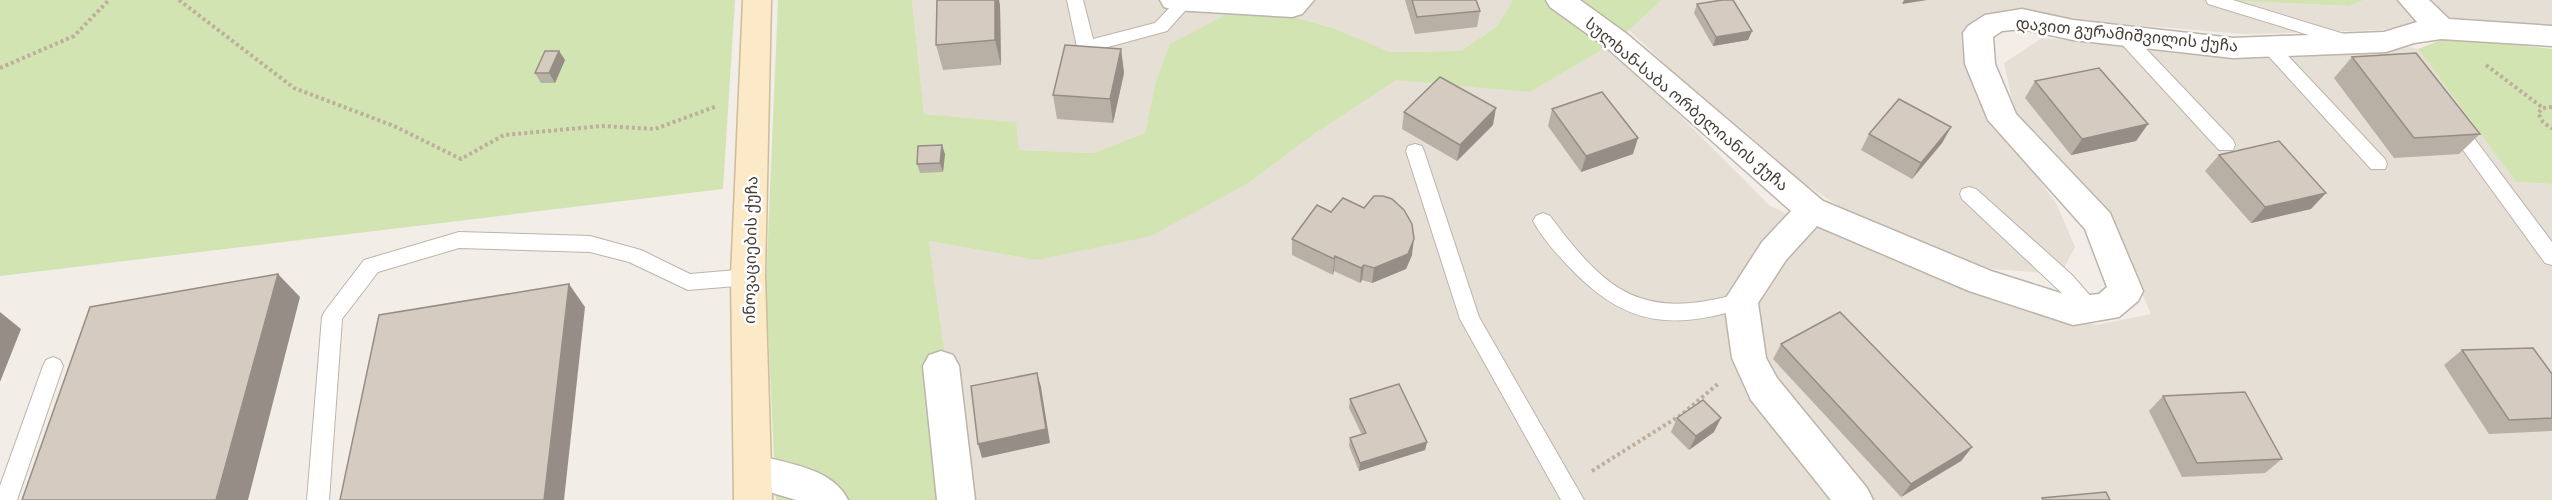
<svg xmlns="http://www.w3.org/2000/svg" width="2552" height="500" viewBox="0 0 2552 500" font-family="'Archivo Narrow','Noto Sans Georgian',sans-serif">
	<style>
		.residential { fill: #e6dfd5 }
		.green { fill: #d2e4b2 }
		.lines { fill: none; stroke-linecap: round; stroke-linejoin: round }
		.lane-casing { stroke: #bdb4aa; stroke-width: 2 }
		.street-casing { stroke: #bdb4aa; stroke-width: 3 }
		.secondary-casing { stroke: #cfbb98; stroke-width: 3 }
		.path { stroke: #beae9c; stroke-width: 4; stroke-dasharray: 3 3; stroke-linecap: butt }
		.lane { fill: #fff; fill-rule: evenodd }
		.street { fill: #fff; fill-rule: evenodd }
		.secondary { fill: #fbe9c8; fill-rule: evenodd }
		.wall { fill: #b8afa5 }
		.shaded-wall { fill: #968e86 }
		.building { fill: #d6cbc0; stroke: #968e86; stroke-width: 1.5 }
		.labels { text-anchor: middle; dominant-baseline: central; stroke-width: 5; stroke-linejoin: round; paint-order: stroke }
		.street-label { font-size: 16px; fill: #453d36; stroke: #fff }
	</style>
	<rect width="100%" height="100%" fill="#f2ede7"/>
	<g class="residential">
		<path d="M912 0H1513L1496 27 1461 51 1390 52 1336 29 1270 10 1155 85 1145 133 1093 153 1019 150 1015 122 924 114Z"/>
		<path d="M1662 0H2220L2349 6 2364 0H2552V30L2460 19 2379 30 2244 34 2099 22 2014 23 1967 32 1975 89 2057 205 2075 247 2061 274 1992 269 1860 220 1761 155 1629 30Z"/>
		<path d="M2042 38 2230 53 2386 42 2418 49 2516 182 2552 184V500H965L929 241 1036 260 1250 182 1317 132 1396 79 1530 92 1610 45 1770 206 1979 296 2096 325 2151 314 2103 204 2016 118 2004 63Z"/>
	</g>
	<g class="green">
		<path d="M0 0H735L723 189 0 276Z"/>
		<path d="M778 0H912L924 114 1016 122 1019 150 1093 153 1145 133 1155 85 1170 44 1233 11 1269 10 1336 29 1390 52 1461 51 1496 27 1513 0H1662L1617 41 1530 92 1396 80 1317 132 1250 182 1151 236 1036 260 929 241 965 500H776L766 286Z"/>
		<path d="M2220 0H2364L2349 6Z"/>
		<path d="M2449 37 2552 49V184L2516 182 2418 49Z"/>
	</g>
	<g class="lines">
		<defs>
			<g id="lane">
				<path d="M1067 0H1083L1093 39 1155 23 1177 0 1193 2 1167 31 1086 53 1077 47Z"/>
				<path d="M2206 0H2233L2354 37 2357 41 2348 47 2208 4Z"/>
				<path d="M2124 30 2130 32 2233 140 2235 145 2233 150H2219L2118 40 2115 36 2118 32Z"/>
				<path d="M2269 40 2275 42 2385 159 2387 164 2385 169H2371L2263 50 2260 46 2263 42Z"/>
				<path d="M2453 116 2459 118 2552 242V265L2545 263 2447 128 2444 123 2447 118Z"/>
				<path d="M1415 144 1422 146 1424 151 1479 317 1584 500H1561L1460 319 1406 151 1408 146Z"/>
				<path d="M1969 187 1976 189 2072 275 2101 308 2098 314 2091 316 2084 314 1962 199 1960 194 1962 189Z"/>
				<path d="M1543 213 1550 216C1608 294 1643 321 1741 293L1748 295 1751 301 1748 307 1741 309C1673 329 1629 326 1577 275 1561 259 1544 241 1533 221L1536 216Z"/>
				<path d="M459 232 590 236 641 250 690 274 748 269 755 271 758 277 755 283 748 285 688 290 629 262 590 252 459 248 378 272 342 319 329 500H307L322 317 325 311 364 260Z"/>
				<path d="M53 357 60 360 63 366 17 500H0V486L43 366 46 360Z"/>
			</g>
			<g id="street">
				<path d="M1160 0H1314L1302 14 1292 17 1174 10 1164 7Z"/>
				<path d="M1546 0H1580L1627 34 1823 201 1991 271 2073 297 2099 294 2107 287 2085 229 1988 120 1965 64 1963 33 1968 26 1985 15 2022 9 2073 20 2233 38 2384 32 2417 22 2398 0H2429L2449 19 2552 26V46L2441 39 2414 43 2386 52 2233 58 2073 40 2022 29 2002 31 1993 37 1995 64 2016 114 2110 213 2143 291 2138 301 2119 317 2073 325 1969 291 1817 226 1786 260 1758 303 1766 358 1777 378 1867 488 1873 500H1831L1751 400 1732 358 1724 301 1762 242 1791 211 1607 48 1550 7Z"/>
				<path d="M941 351 953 355 959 366 975 500H937L923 366 929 355Z"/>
				<path d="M752 454C784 463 832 467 848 500H796L739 483 734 471 739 459Z"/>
			</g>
			<path id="secondary" d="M743 0H771L765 277 772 500H734L731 277Z"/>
		</defs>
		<use href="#lane" class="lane-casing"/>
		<use href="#street" class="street-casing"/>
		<use href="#secondary" class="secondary-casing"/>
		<g class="path">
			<path d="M179 0 294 88 394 126 461 159 504 135 602 126 655 129 717 106"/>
			<path d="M2486 65 2543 108"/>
			<path d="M0 68 74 36 109 0"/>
			<path d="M2552 107 2543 108 2538 113 2543 122 2552 129"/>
			<path d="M1592 471 1681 415 1719 383"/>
		</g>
		<use href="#lane" class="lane"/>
		<use href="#street" class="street"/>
		<use href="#secondary" class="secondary"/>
	</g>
	<g class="wall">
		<path d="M937 0H999L1000 6 1001 65 943 70 936 45Z"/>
		<path d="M1405 0H1476L1480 11 1477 27 1415 34Z"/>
		<path d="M1697 4 1752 31 1748 40 1713 46 1694 13Z"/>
		<path d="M1121 49 1124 73 1113 123 1057 119 1053 95Z"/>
		<path d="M559 51 565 60 555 83H541L535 73Z"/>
		<path d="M2352 57 2480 134 2459 154 2394 158 2334 78Z"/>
		<path d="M2035 81 2148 124 2136 141 2071 155 2025 98Z"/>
		<path d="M1552 109 1633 154 1581 172 1548 126Z"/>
		<path d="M1404 112 1493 125 1457 161 1402 129Z"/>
		<path d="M1951 127 1942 143 1912 179 1861 150 1869 134Z"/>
		<path d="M945 154 943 172 920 173 917 164Z"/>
		<path d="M2219 155 2311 209 2251 223 2205 171Z"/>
		<path d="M1331 212 1412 255 1406 269 1372 283 1362 280 1360 283 1334 271 1333 275 1292 255V239Z"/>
		<path d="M1781 344 1972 447 1961 461 1901 497 1773 359Z"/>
		<path d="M2462 350 2552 374V431L2489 434 2444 365Z"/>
		<path d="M2163 396 2282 459 2265 473 2182 477 2149 411Z"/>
		<path d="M1350 399 1427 442 1425 450 1359 471 1349 446 1350 438 1362 435 1349 408Z"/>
		<path d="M1677 418 1714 432 1689 450 1671 432Z"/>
	</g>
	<g class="shaded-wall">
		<path d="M995 0H999L1000 6 1001 65 995 40Z"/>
		<path d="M1904 0H1927L1902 4Z"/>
		<path d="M1752 31 1748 40 1713 46 1716 37Z"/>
		<path d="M1121 49 1124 73 1113 123 1110 99Z"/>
		<path d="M559 51 565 60 555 83 549 73Z"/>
		<path d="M1496 108 1493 125 1457 161 1460 145Z"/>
		<path d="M2148 124 2136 141 2071 155 2082 139Z"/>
		<path d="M1951 127 1942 143 1912 179 1921 163Z"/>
		<path d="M1638 138 1633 154 1581 172 1586 156Z"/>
		<path d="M942 145 945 154 943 172 940 163Z"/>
		<path d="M2326 193 2311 209 2251 223 2265 207Z"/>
		<path d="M1414 239 1412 255 1406 269 1372 283 1374 268Z"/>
		<path d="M1335 256 1334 271 1333 275 1334 259Z"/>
		<path d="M1364 265 1362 280 1360 283 1361 268Z"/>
		<path d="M278 274 300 297 248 500H216Z"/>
		<path d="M569 284 585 307 564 500H544Z"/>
		<path d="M0 312 21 329 0 382Z"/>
		<path d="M1037 373 1041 387 1050 443 982 458 978 444Z"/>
		<path d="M1721 418 1714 432 1689 450 1696 436Z"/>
		<path d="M1427 442 1425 450 1359 471 1360 463Z"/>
		<path d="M1972 447 1961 461 1901 497 1911 484Z"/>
	</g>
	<g class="building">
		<path d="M937 0H995V40L936 45Z"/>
		<path d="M1412 0H1476L1480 11 1417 17Z"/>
		<path d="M1722 0H1733L1752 31 1716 37 1697 4Z"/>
		<path d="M1065 45 1121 49 1110 99 1053 95Z"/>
		<path d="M545 51H559L549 73H535Z"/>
		<path d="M2416 53 2480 134 2414 138 2352 57Z"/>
		<path d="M2099 68 2148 124 2082 139 2035 81Z"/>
		<path d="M1440 77 1496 108 1460 145 1404 112Z"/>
		<path d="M1602 92 1638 138 1586 156 1552 109Z"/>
		<path d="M1899 99 1951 127 1921 163 1869 134Z"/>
		<path d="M2279 141 2326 193 2265 207 2219 155Z"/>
		<path d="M942 145 940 163 917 164 918 146Z"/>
		<path d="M1374 196H1383L1392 199 1404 210 1412 224 1414 239 1408 254 1374 268 1364 265 1361 268 1335 256 1334 259 1292 239 1317 205 1331 212 1343 198 1364 208Z"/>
		<path d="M278 274 216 500H22L90 307Z"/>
		<path d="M569 284 544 500H340L379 315Z"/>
		<path d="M1840 312 1972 447 1911 484 1781 344Z"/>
		<path d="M2533 348 2552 374V418L2509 420 2462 350Z"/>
		<path d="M1037 373 1046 429 978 444 971 386Z"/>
		<path d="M1399 384 1427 442 1360 463 1350 438 1366 433 1350 399Z"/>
		<path d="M2245 392 2282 459 2197 463 2163 396Z"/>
		<path d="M1703 400 1721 418 1696 436 1677 418Z"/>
		<path d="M2106 492 2110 500H2043L2042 498Z"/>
	</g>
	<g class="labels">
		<g class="street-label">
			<text transform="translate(2127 34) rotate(6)">დავით გურამიშვილის ქუჩა</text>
			<text transform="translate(1687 104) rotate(40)">სულხან-საბა ორბელიანის ქუჩა</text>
			<text transform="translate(750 250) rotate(-89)">ინოვაციების ქუჩა</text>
		</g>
	</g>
</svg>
